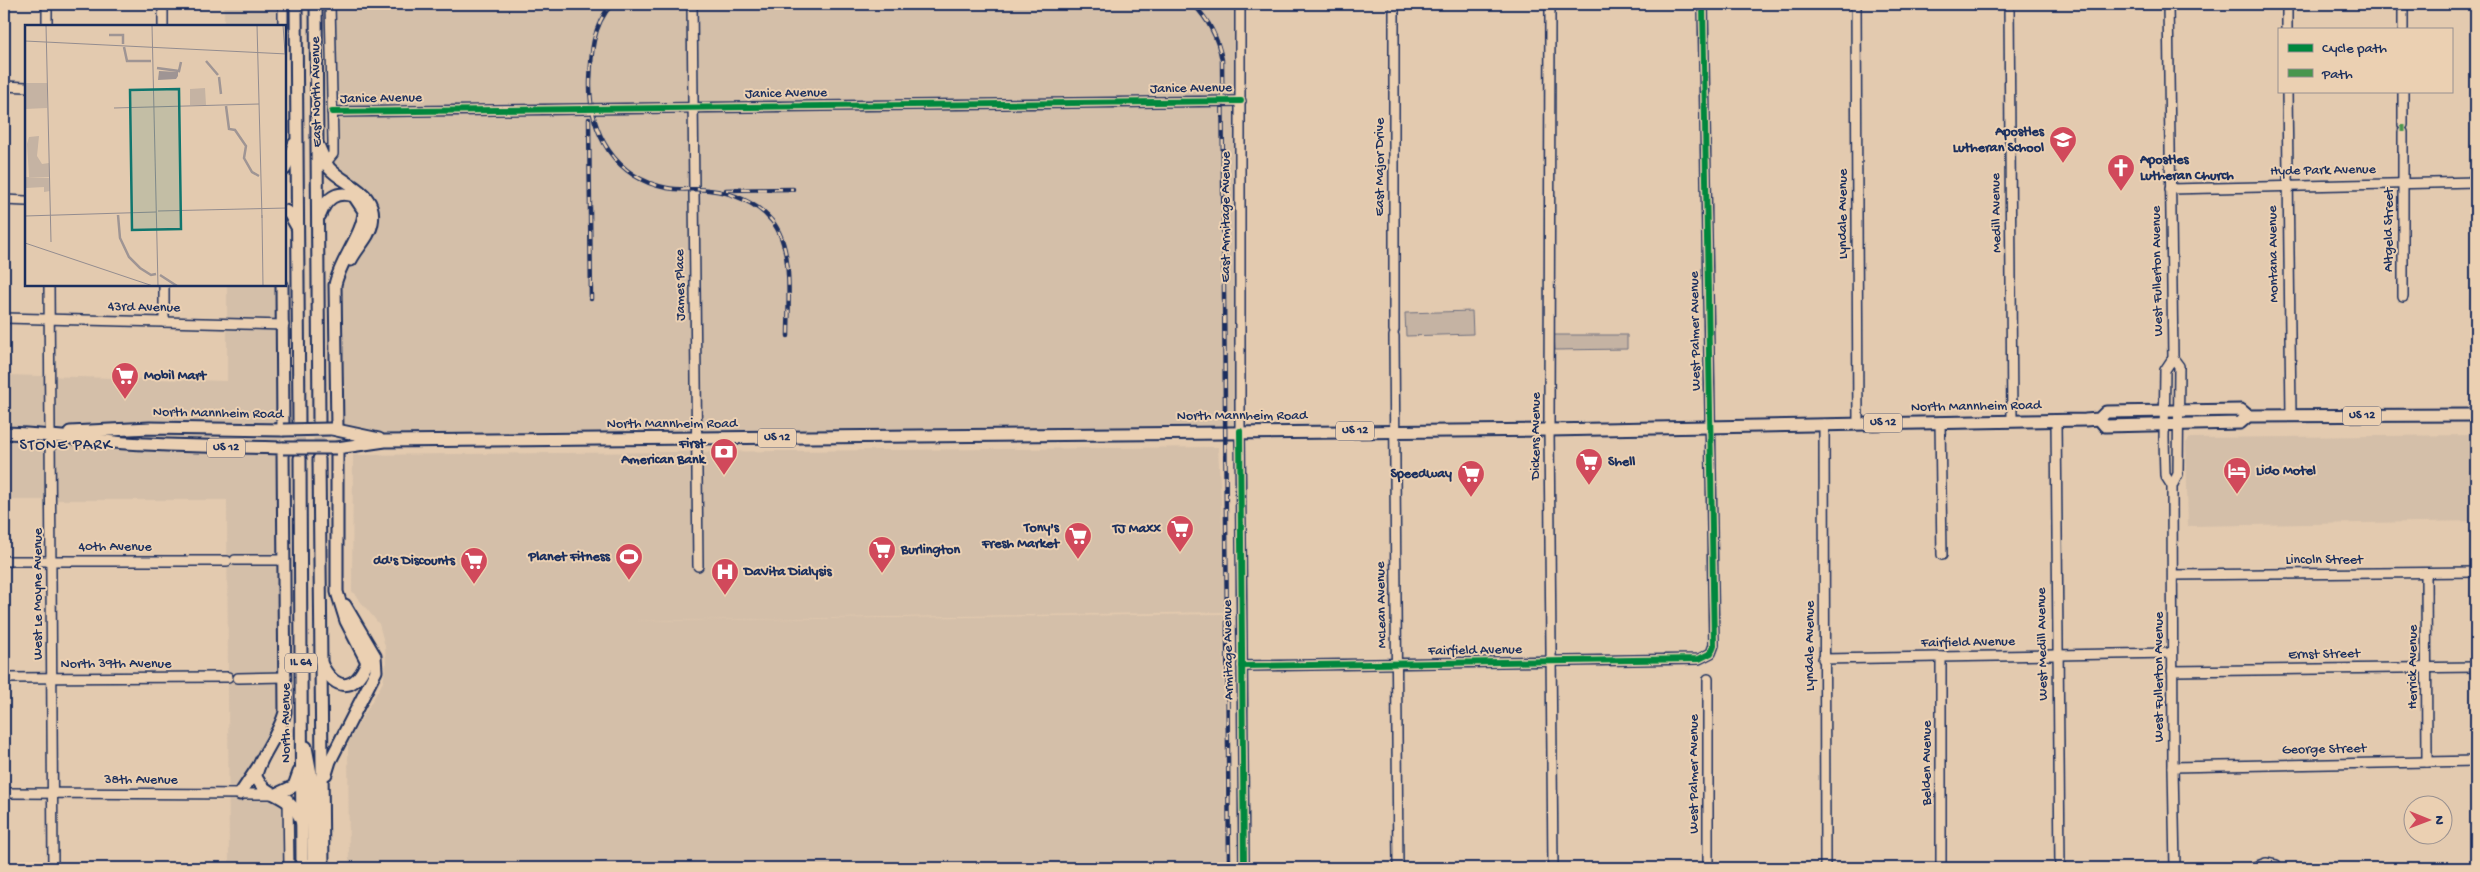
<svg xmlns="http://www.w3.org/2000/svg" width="2480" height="872" viewBox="0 0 2480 872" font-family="'Gochi Hand',sans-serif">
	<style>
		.built { fill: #d4bfa9 }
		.green { fill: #c5b3a3; stroke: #707180 }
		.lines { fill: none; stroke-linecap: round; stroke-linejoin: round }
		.major-tunnel { stroke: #bbab9f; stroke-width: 11; stroke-dasharray: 11 5.5; stroke-linecap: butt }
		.minor-casing { stroke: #1b2f5e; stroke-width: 12 }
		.major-casing { stroke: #1b2f5e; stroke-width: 15 }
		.minor { stroke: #ebd0b2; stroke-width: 9 }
		.major { stroke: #ebd0b2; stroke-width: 11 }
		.rail-casing { stroke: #1b2f5e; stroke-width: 4.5 }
		.rail { stroke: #ebd0b2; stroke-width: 2.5; stroke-dasharray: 8; stroke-linecap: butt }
		.major-bridge-casing { stroke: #1b2f5e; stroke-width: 15; stroke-linecap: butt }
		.major-bridge { stroke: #ebd0b2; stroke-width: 11 }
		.quiet { stroke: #49964d; stroke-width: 5; stroke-dasharray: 10 5; stroke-linecap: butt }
		.cycleway-casing { stroke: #ebd0b2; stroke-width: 9 }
		.cycleway { stroke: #00873e; stroke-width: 6 }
		.labels { text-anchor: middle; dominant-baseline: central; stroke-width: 4; stroke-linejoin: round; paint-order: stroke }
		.shield { fill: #ebd0b2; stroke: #595f77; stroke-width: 1 }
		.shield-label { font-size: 12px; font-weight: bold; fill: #1b2f5e }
		.street-label { font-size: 14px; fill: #1b2f5e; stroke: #ebd0b2 }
		.poi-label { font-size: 14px; font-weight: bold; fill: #1b2f5e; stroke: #ebd0b2; text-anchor: end }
		.quarter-label { font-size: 16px; letter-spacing: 1px; fill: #1b2f5e; stroke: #ebd0b2 }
		.inset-river { fill: none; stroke: #9f9594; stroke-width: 2.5 }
		.inset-road { fill: none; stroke: #938c8f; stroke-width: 1 }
		.view { fill: #0f766e; fill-opacity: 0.15; stroke: #0f766e; stroke-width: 2.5 }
		.inset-edge { fill: none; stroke: #1b2f5e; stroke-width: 2.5 }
	</style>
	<rect width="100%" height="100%" fill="#e3caaf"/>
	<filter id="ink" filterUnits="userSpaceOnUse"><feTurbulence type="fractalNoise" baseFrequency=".02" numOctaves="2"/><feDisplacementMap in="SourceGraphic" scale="10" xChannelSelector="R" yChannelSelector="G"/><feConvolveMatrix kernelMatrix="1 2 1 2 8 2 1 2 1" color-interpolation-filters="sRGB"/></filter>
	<g filter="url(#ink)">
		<g class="built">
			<rect x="224" y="4" width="59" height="22"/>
			<path d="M330 4H1240V431L697 439 337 441 335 301 344 272 372 213 330 168Z"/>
			<path d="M227 285H281L285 712 240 794 288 801 289 868H229L227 500H4V375L227 381Z"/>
			<path d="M2476 435V521L2188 526 2186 443 2190 438Z"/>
			<path d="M1218 447 1227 612 635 621 1223 614 1226 868H349L348 742 383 682 386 663 385 646 379 624 352 591 353 455Z"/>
		</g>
		<g class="green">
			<path d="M1472 311 1473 334 1406 336 1405 313Z"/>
			<path d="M1554 335H1627V349L1555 350Z"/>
		</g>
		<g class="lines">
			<g class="major-tunnel">
				<path d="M299 422 300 458"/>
				<path d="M319 422V457"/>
			</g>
			<defs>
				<g id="minor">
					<path d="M47 4V26"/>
					<path d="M163 4V26"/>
					<path d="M283 4V26"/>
					<path d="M692 4 698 566"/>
					<path d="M1240 4V431L1244 868"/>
					<path d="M1394 4V330"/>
					<path d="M1550 4 1549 430 1553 868"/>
					<path d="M1856 4 1858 424"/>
					<path d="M2009 4 2012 421"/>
					<path d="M2168 4 2173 358 2165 370 2164 438 2165 475 2172 486"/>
					<path d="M2403 4V29"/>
					<path d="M2287 29V4"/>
					<path d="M4 86 26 87"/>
					<path d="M2287 91 2291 416"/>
					<path d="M2403 91V125"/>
					<path d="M332 112 1241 101"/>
					<path d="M2403 132V297"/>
					<path d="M324 165 333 154V142L330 4"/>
					<path d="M2170 189 2476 182"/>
					<path d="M4 200 26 201"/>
					<path d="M49 285 53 868"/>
					<path d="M4 318 284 325"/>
					<path d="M164 322V285"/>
					<path d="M1394 336 1398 868"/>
					<path d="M2173 358 2179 366 2178 474 2172 486 2173 767 2175 868"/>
					<path d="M2056 420 2060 868"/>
					<path d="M1940 422 1942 555"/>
					<path d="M1824 424 1825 868"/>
					<path d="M235 560H283"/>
					<path d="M4 561H227"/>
					<path d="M2426 573 2427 762"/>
					<path d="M2173 575 2476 572"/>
					<path d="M1941 657V868"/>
					<path d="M1823 659 2172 653"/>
					<path d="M1242 666 1699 659 1711 653 1714 645 1703 4"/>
					<path d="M2172 671 2476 667"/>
					<path d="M4 678 228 677"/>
					<path d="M238 678 286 677"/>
					<path d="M1708 679V868"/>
					<path d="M2173 767 2476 761"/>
					<path d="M4 793 273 794"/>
					<path d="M288 799 289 868"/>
					<path d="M2252 868 2266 863 2276 865 2277 868"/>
				</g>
				<g id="major">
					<path d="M296 4 299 422"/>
					<path d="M316 4 319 422"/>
					<path d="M319 147C322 154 325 162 329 168 345 186 378 191 372 223 370 236 357 248 351 260"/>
					<path d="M285 169 294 144"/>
					<path d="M285 211 289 213 297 227"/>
					<path d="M320 215C326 199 336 190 354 196L364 211C364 233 340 260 335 285L337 429"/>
					<path d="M2099 419 2105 426 2240 423 2248 416 2476 415"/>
					<path d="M332 429 379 439"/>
					<path d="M70 432 150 428 283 430 282 285"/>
					<path d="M4 433C45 434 85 440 126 443 178 446 231 447 283 448L285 712C280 734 256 762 256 777 267 800 291 791 302 823"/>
					<path d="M300 458 302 868"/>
					<path d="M319 459 323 868"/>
					<path d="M321 663C335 691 354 693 367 662L346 621 337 592V448L385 441 1549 430 2085 420 2099 419 2106 412 2241 410 2248 416"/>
					<path d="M306 747 312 779 313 868"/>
					<path d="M326 774 330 761 376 671 375 656 345 605"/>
					<path d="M240 794 258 767"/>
					<path d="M277 794 294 786 299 772"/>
				</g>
			</defs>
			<use href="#minor" class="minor-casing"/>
			<use href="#major" class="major-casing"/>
			<use href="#minor" class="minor"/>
			<use href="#major" class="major"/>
			<defs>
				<g id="rail">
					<path d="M612 4C592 26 591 54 590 82 589 133 615 178 667 188 681 191 695 188 709 190 732 192 757 203 772 221 794 247 788 304 788 336"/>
					<path d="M1193 4C1209 20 1218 38 1222 60L1229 868"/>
					<path d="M589 119 591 299"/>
					<path d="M726 190 793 189"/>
				</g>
			</defs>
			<use href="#rail" class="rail-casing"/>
			<use href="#rail" class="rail"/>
			<defs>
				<g id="major-bridge">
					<path d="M283 430 330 429"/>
					<path d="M283 448H337"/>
				</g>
			</defs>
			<use href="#major-bridge" class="major-bridge-casing"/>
			<use href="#major-bridge" class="major-bridge"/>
			<path class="quiet" d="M2403 125V132"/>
			<defs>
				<g id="cycleway">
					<path d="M332 112 1241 101"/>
					<path d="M1240 431 1244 868"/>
					<path d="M1242 666 1699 659 1711 653 1714 645 1703 4"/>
				</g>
			</defs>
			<use href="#cycleway" class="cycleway-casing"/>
			<use href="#cycleway" class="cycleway"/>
		</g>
	</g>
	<defs>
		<symbol id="school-pin" viewBox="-11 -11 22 30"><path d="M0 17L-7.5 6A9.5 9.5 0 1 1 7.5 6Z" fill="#d1495b" stroke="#ebd0b2"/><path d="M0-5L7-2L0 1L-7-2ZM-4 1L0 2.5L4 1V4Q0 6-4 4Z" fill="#fff"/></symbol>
		<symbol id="church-pin" viewBox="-11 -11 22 30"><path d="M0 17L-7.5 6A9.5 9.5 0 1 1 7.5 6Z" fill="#d1495b" stroke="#ebd0b2"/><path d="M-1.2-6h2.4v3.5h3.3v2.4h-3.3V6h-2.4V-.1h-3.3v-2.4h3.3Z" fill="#fff"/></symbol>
		<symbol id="supermarket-pin" viewBox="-11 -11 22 30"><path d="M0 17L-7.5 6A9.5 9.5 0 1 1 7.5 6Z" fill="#d1495b" stroke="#ebd0b2"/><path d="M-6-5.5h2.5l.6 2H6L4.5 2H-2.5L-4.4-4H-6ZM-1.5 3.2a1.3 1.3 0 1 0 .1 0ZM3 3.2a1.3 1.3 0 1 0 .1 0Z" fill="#fff"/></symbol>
		<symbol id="bank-pin" viewBox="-11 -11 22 30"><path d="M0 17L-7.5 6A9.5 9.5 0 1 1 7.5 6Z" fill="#d1495b" stroke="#ebd0b2"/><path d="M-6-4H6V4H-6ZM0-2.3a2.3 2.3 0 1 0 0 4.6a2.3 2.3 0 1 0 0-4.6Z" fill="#fff"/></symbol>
		<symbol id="hotel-pin" viewBox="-11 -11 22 30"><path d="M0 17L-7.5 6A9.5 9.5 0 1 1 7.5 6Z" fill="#d1495b" stroke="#ebd0b2"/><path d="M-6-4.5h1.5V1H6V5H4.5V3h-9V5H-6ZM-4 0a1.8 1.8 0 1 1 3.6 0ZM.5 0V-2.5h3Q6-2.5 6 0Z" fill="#fff"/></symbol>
		<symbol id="stadium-pin" viewBox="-11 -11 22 30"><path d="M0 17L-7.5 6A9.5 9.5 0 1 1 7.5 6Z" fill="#d1495b" stroke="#ebd0b2"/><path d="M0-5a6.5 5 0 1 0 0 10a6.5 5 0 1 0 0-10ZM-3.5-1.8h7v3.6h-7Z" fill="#fff"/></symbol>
		<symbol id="hospital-pin" viewBox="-11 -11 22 30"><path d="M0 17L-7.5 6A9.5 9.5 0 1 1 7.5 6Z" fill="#d1495b" stroke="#ebd0b2"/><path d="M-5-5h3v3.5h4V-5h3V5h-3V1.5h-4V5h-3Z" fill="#fff"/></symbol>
	</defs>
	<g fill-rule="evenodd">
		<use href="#school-pin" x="2047" y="124" width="32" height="43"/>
		<use href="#church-pin" x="2105" y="152" width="32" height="43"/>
		<use href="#supermarket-pin" x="109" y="360" width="32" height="43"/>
		<use href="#bank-pin" x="708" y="436" width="32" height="43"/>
		<use href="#supermarket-pin" x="1573" y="446" width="32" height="43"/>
		<use href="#hotel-pin" x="2221" y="455" width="32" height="43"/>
		<use href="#supermarket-pin" x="1455" y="458" width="32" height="43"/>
		<use href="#supermarket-pin" x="1164" y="513" width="32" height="43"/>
		<use href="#supermarket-pin" x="1062" y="520" width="32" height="43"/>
		<use href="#supermarket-pin" x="866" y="534" width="32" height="43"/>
		<use href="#stadium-pin" x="613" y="541" width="32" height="43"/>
		<use href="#supermarket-pin" x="458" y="545" width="32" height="43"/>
		<use href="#hospital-pin" x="709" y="556" width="32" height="43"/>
	</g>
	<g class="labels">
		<g class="shield">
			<rect x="2343" y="406.5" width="38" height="19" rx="4"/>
			<rect x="1864" y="413.5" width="38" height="19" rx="4"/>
			<rect x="1336" y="421.5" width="38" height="19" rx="4"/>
			<rect x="758" y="428.5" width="38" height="19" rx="4"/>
			<rect x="207" y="438.5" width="38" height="19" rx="4"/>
			<rect x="285" y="653.5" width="32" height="19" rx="4"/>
		</g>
		<g class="shield-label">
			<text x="2362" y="416">US 12</text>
			<text x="1883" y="423">US 12</text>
			<text x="1355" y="431">US 12</text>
			<text x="777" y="438">US 12</text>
			<text x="226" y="448">US 12</text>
			<text x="301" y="663">IL 64</text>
		</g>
		<g class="street-label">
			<text transform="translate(1191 89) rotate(-1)">Janice Avenue</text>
			<text transform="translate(317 92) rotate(-91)">East North Avenue</text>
			<text transform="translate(786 94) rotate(-1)">Janice Avenue</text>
			<text transform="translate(381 99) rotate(-1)">Janice Avenue</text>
			<text transform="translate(1380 167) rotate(-90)">East Major Drive</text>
			<text transform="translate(2323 171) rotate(-1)">Hyde Park Avenue</text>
			<text transform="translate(1997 213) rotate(-91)">Medill Avenue</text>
			<text transform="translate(1843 214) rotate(-90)">Lyndale Avenue</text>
			<text transform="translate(1226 217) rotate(-90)">East Armitage Avenue</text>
			<text transform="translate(2389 230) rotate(-90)">Altgeld Street</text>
			<text transform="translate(2274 254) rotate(-91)">Montana Avenue</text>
			<text transform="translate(2158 271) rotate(-91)">West Fullerton Avenue</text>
			<text transform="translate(681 285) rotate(-91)">James Place</text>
			<text transform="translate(144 308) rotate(1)">43rd Avenue</text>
			<text transform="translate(1696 331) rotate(-91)">West Palmer Avenue</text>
			<text transform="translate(1976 407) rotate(-1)">North Mannheim Road</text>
			<text transform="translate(218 414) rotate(1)">North Mannheim Road</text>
			<text x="1242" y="416">North Mannheim Road</text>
			<text x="672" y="424">North Mannheim Road</text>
			<text transform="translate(1536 436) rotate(-90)">Dickens Avenue</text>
			<text x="115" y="547">40th Avenue</text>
			<text x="2324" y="560">Lincoln Street</text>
			<text transform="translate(38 594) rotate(-90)">West Le Moyne Avenue</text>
			<text transform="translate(1382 605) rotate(-91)">McLean Avenue</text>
			<text transform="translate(1968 643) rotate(-1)">Fairfield Avenue</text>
			<text transform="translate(2043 644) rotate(-91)">West Medill Avenue</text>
			<text transform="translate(1810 646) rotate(-90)">Lyndale Avenue</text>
			<text transform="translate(1229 650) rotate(-91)">Armitage Avenue</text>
			<text transform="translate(1475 651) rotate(-1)">Fairfield Avenue</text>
			<text transform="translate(2324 655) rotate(-1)">Ernst Street</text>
			<text x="116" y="664">North 39th Avenue</text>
			<text transform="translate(2413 667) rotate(-90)">Herrick Avenue</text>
			<text transform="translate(2159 677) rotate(-90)">West Fullerton Avenue</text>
			<text transform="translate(286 723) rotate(-90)">North Avenue</text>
			<text transform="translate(2324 750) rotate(-1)">George Street</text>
			<text transform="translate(1927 763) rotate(-90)">Belden Avenue</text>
			<text transform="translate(1694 774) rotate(-90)">West Palmer Avenue</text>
			<text x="141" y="780">38th Avenue</text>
		</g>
		<g class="poi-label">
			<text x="2044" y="132">Apostles<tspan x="2044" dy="16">Lutheran School</tspan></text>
			<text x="2140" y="160" text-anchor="start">Apostles<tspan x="2140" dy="16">Lutheran Church</tspan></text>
			<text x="144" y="376" text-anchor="start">Mobil Mart</text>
			<text x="705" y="444">First<tspan x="705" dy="16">American Bank</tspan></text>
			<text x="1608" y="462" text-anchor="start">Shell</text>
			<text x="2256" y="471" text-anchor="start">Lido Motel</text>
			<text x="1452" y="474">Speedway</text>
			<text x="1059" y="528">Tony's<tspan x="1059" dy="16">Fresh Market</tspan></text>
			<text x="1161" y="529">TJ Maxx</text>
			<text x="901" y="550" text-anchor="start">Burlington</text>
			<text x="610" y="557">Planet Fitness</text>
			<text x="455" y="561">dd's Discounts</text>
			<text x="744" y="572" text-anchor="start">DaVita Dialysis</text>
		</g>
		<g class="quarter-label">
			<text x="66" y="446">STONE PARK</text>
		</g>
	</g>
	<g transform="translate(25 25)">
		<rect width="261" height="261" fill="#e3caaf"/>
		<path d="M0 58H22V83L0 84ZM180 63 181 80H165V64ZM14 111 12 131 17 139 24 138 25 152H4L2 119 4 112ZM1 152 25 153V166L19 167V162L1 163Z" fill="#c5b3a3"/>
		<path d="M134 46 153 47V51L151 54 133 55Z" fill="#9f9594"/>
		<path class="inset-river" d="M84 10H98V19M99 22 102 36H126M181 36 193 50M132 43 154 46 156 37M194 52 196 69M201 81 204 104 210 105 221 121 219 133 227 147 234 151M93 190 95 213 104 232 115 243 126 250 131 249M135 250 152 261"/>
		<path class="inset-road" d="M21 0 26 217M127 0 133 261M232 0 237 193M258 0 260 28M0 16 262 29M89 83 234 79M133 186 262 183M237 190 238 261M0 191 131 187M0 218 128 261M157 261H177"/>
		<path class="view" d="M154 64 156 204 107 205 105 65Z"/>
		<rect width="261" height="261" class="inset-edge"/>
	</g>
	<rect width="2480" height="872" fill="none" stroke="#ebd0b2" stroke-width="20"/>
	<rect x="10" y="10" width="2460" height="852" fill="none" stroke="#1b2f5e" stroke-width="2" filter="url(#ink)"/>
	<rect x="2278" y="28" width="175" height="65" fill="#ebd0b2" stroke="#989090"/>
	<rect x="2288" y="44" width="25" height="8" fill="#00873e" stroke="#989090"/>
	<text x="2322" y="52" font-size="15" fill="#1b2f5e">Cycle path</text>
	<rect x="2288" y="69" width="25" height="8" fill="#49964d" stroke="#989090"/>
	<text x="2322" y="78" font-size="15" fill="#1b2f5e">Path</text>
	<g transform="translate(2428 820) rotate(91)"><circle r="24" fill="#ebd0b2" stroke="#989090"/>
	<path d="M0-4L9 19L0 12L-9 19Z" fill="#d1495b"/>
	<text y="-8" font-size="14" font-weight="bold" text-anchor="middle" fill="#1b2f5e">N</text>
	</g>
</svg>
